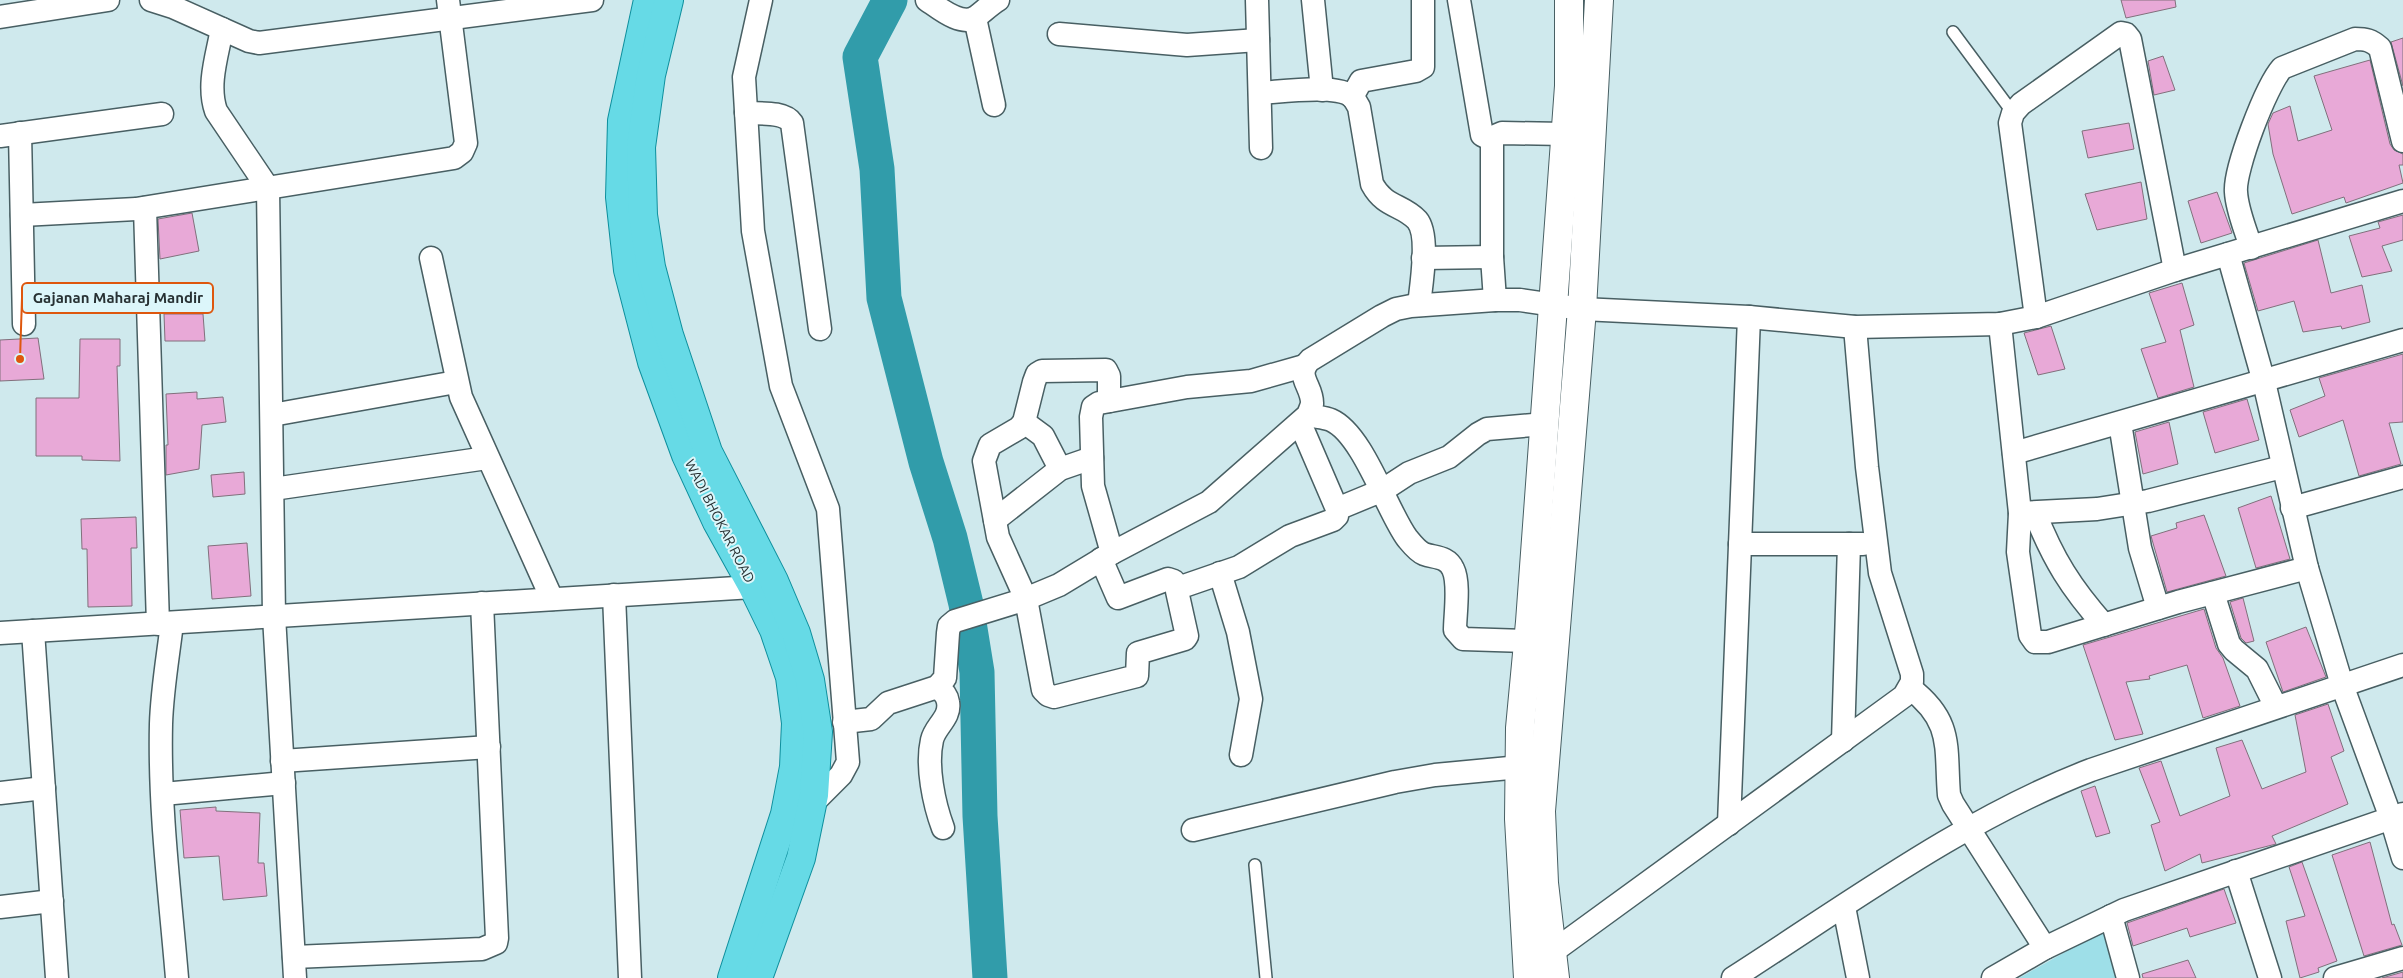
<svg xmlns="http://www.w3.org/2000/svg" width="2403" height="978" viewBox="0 0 2403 978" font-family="Ubuntu,sans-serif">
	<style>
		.green { fill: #9edfe8 }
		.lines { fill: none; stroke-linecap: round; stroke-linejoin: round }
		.river { stroke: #319caa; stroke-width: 35 }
		.building { fill: #e8a9d7; stroke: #81707c }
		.lane-casing { stroke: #485f63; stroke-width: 14 }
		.street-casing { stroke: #485f63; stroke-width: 25 }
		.secondary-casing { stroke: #485f63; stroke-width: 30 }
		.primary-casing { stroke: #0e8f9d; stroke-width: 30 }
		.lane { stroke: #fff; stroke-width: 11 }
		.street { stroke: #fff; stroke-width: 22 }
		.secondary { stroke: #fff; stroke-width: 28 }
		.primary { stroke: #66dae6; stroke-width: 28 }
		.labels { text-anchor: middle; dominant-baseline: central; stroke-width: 4; stroke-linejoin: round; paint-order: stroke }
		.street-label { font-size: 14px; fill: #273133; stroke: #dcf6fa }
		.leader { fill: none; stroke: #de570e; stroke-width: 2 }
		.callout-dot { fill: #de570e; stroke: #dcf6fa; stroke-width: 2 }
		.callout { fill: #dcf6fa; stroke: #de570e; stroke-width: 2 }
		.callout-label { font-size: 15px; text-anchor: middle; font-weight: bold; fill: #273133 }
	</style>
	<rect width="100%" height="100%" fill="#cfe9ed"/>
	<path class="green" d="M2106 929 2121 978H2019Z"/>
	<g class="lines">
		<path class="river" d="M890 0 860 57 877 169 884 298 926 462 950 538 966 604 977 672 980 816 990 978"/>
	</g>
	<g class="building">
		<path d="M2121 0H2175L2176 7 2126 18Z"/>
		<path d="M2403 38V86L2391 42Z"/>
		<path d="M2163 56 2175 90 2154 95 2148 61Z"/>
		<path d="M2370 60 2390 144 2394 150 2403 154V165H2399L2403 183 2346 203 2344 197 2292 214 2273 154 2268 124 2273 113 2290 106 2298 141 2332 130 2314 76Z"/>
		<path d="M2129 123 2134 149 2088 158 2082 131Z"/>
		<path d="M2141 182 2147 219 2097 230 2085 194Z"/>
		<path d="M2217 192 2232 233 2201 243 2188 201Z"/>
		<path d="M192 213 199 251 160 259 158 219Z"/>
		<path d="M2403 215V240L2382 246 2392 271 2362 277 2349 236 2380 228 2378 222Z"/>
		<path d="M2318 240 2331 293 2362 285 2370 322 2342 329 2341 326 2303 332 2294 301 2258 311 2244 263Z"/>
		<path d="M2182 283 2194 325 2180 330 2194 387 2158 398 2141 349 2166 342 2149 293Z"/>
		<path d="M164 314H203L205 341H165Z"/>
		<path d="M2051 326 2065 369 2038 375 2024 333Z"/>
		<path d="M38 338 44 379 0 381V340Z"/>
		<path d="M80 339H120V366H117L120 461 82 460V456H36V398H79Z"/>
		<path d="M2403 354V422L2389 423 2401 464 2359 476 2343 420 2299 437 2290 410 2325 396 2319 378Z"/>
		<path d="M197 392V399L223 397 226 422 202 425 199 469 166 475V445H168L166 394Z"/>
		<path d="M2247 399 2259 440 2215 453 2203 412Z"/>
		<path d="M2169 422 2178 464 2143 474 2135 432Z"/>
		<path d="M244 472 245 494 213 497 211 475Z"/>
		<path d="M2271 496 2290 559 2256 568 2238 508Z"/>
		<path d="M2204 515 2226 576 2167 592 2151 536 2177 528 2176 523Z"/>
		<path d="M136 517 137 548H131L132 606 88 607 87 549H82L81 519Z"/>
		<path d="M247 543 251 596 212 599 208 546Z"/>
		<path d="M2243 598 2254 641 2246 643 2241 638 2230 602Z"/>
		<path d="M2204 609 2216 648 2223 658 2240 706 2203 718 2187 665 2149 676 2150 679 2126 682 2143 734 2115 740 2083 645Z"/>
		<path d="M2306 627 2326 677 2283 692 2266 642Z"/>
		<path d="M2328 704 2344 751 2331 757 2348 804 2272 836 2276 844 2202 863 2200 854 2165 871 2151 825 2160 822 2139 768 2161 761 2180 816 2230 796 2216 748 2242 740 2262 789 2306 772 2295 715Z"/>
		<path d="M2095 786 2110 833 2096 837 2081 791Z"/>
		<path d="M216 807V811L260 813 258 863H264L267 896 223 900 219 856 184 858 180 810Z"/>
		<path d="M2370 842 2392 925 2394 924 2402 945 2364 956 2332 855Z"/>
		<path d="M2302 862 2337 961 2318 968 2319 972 2300 978 2286 921 2305 916 2289 867Z"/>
		<path d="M2224 889 2236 923 2190 937 2187 928 2133 946 2127 923Z"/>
		<path d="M2188 960 2196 978H2143L2142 974Z"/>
		<path d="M2403 972V978H2382Z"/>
	</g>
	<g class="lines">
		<defs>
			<g id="lane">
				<path d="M1953 32 2013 113"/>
				<path d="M1255 865 1266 978"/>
			</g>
			<g id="street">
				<path d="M151 0 173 7 249 41 259 43 592 0"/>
				<path d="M761 0 744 77 753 231 781 386 828 509 848 762 841 775 812 804"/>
				<path d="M927 0C939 8 961 27 976 17 984 11 990 5 998 0"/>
				<path d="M1257 0 1261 148"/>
				<path d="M1313 0 1322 90"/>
				<path d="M1459 0 1482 135 1492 140"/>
				<path d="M0 17 108 0"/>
				<path d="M975 18 994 105"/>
				<path d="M222 29C217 56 207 85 216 111L268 188 274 616 295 978"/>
				<path d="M1059 34 1187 45 1258 40"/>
				<path d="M1260 93C1280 92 1337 83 1353 97 1355 100 1357 104 1359 107L1372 184C1385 208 1402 204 1417 220 1430 235 1421 286 1419 305"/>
				<path d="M1352 97 1361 81 1416 71 1423 67V0"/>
				<path d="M746 113C759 114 784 111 792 123L820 329"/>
				<path d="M20 133 24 324"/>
				<path d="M0 136 162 114"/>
				<path d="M145 208 158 624"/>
				<path d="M22 215 136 209 454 158 462 152 466 143 448 0"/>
				<path d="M2251 248C2246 230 2237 211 2236 192 2234 170 2266 86 2282 68L2355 39C2366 39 2371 40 2380 48L2403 141"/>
				<path d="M2228 254 2264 382 2307 568 2342 685 2391 818 2403 858"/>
				<path d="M431 258 461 397 552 599"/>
				<path d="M1423 258 1492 257"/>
				<path d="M1495 300 1492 257V140L1495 136 1502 133 1565 134"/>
				<path d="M2036 317 2010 123 2013 113 2021 104 2121 33 2126 34 2130 39 2175 270"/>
				<path d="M2000 324 2020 513 2018 552 2030 635 2035 642H2048L2178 602 2307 568"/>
				<path d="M1109 401V376L1106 370 1042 371 1037 374 1034 382 1024 422 1019 428 990 445 984 461 998 537 1026 599 1043 690 1048 695 1054 697 1137 676 1138 653 1185 639 1187 636 1177 591 1178 588 1239 567 1290 536 1333 520 1337 516V509L1300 423"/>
				<path d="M272 415 456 382"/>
				<path d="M1308 415C1315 417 1324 417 1331 420 1363 434 1387 511 1407 538 1412 544 1417 551 1424 554 1435 558 1447 556 1453 569 1460 583 1455 615 1455 630L1463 639 1528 641"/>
				<path d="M1024 422 1043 436 1060 469"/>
				<path d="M2120 423 2140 548 2158 608"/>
				<path d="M2014 453 2403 340"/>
				<path d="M273 489 487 458"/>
				<path d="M2292 508 2403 477"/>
				<path d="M1337 509 1383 490 1409 473 1449 457 1478 434 1487 429 1545 424"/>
				<path d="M2020 513 2097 509 2148 501 2282 467"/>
				<path d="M2035 513C2053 559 2071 588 2104 625"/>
				<path d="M995 520 1060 469 1092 458"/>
				<path d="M1740 544H1863"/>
				<path d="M1112 553 1093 486 1091 417 1093 407 1099 403 1187 387 1251 381 1304 366"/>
				<path d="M1101 559 1118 598 1168 579 1174 581 1178 588"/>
				<path d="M1220 573 1238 632 1251 699 1241 755"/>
				<path d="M2213 593 2229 644 2234 650 2257 669 2276 707"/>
				<path d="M614 595 630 978"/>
				<path d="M172 623C168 657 162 690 161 724 159 809 170 894 177 978"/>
				<path d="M33 631 57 978"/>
				<path d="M0 633 753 587 768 583"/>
				<path d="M937 687C943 691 947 695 948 702 951 718 935 726 932 740 926 766 934 804 943 828"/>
				<path d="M1910 688C1954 722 1945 747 1949 795L1953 804 2045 948"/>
				<path d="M844 722 871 719 888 703 937 687 945 678 948 633 949 626 955 621 1023 600 1059 585 1112 553 1209 502 1308 415C1309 412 1311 408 1312 404 1313 386 1294 376 1310 360L1382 316 1396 309 1411 306 1495 300H1520L1582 309 1749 317 1855 327 2000 324 2036 317 2175 270 2403 201"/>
				<path d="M1843 741 1849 544"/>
				<path d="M282 761 489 747"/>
				<path d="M0 793 44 788"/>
				<path d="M163 794 284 783"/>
				<path d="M1729 824 1749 317"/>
				<path d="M1193 830 1395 782 1435 775 1520 767"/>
				<path d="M2236 871 2270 978"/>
				<path d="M0 907 52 901"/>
				<path d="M1844 907 1858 978"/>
				<path d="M2111 916 2128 978"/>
				<path d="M294 957 482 949 496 943 497 938 482 603"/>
				<path d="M1540 958 1551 953 1904 696 1912 682V674L1880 573 1867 467 1855 327"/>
				<path d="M1733 978C1847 905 1965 818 2091 770L2403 665"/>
				<path d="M1993 978 2045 948 2124 910 2403 814"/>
				<path d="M2335 978 2403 958"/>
			</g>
			<g id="secondary">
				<path d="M1528 978 1519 819 1520 728 1530 622 1569 86V0"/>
				<path d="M1555 978 1544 883 1541 811 1582 309 1599 0"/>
			</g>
			<g id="primary">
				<path d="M648 0 622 121 620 197 628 270 652 362 686 455 717 522 753 587 774 630 790 677 796 723 794 767 785 814 732 978"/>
				<path d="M669 0 651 75 641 147 643 215 651 267 669 335 708 452 774 581 796 633 810 680 818 732 814 795 801 858 758 978"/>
			</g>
		</defs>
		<use href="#lane" class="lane-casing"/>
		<use href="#street" class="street-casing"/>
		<use href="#secondary" class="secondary-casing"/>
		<use href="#primary" class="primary-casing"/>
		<use href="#lane" class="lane"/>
		<use href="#street" class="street"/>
		<use href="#secondary" class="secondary"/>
		<use href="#primary" class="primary"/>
	</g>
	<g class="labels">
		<g class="street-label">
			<text transform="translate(720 521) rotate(63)">WADI BHOKAR ROAD</text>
		</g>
	</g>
	<path class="leader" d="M20 359L22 298"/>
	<circle class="callout-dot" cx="20" cy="359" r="5"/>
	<rect class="callout" x="22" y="283" width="191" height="30" rx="5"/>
	<g class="callout-label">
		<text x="118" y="303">Gajanan Maharaj Mandir</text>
	</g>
</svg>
